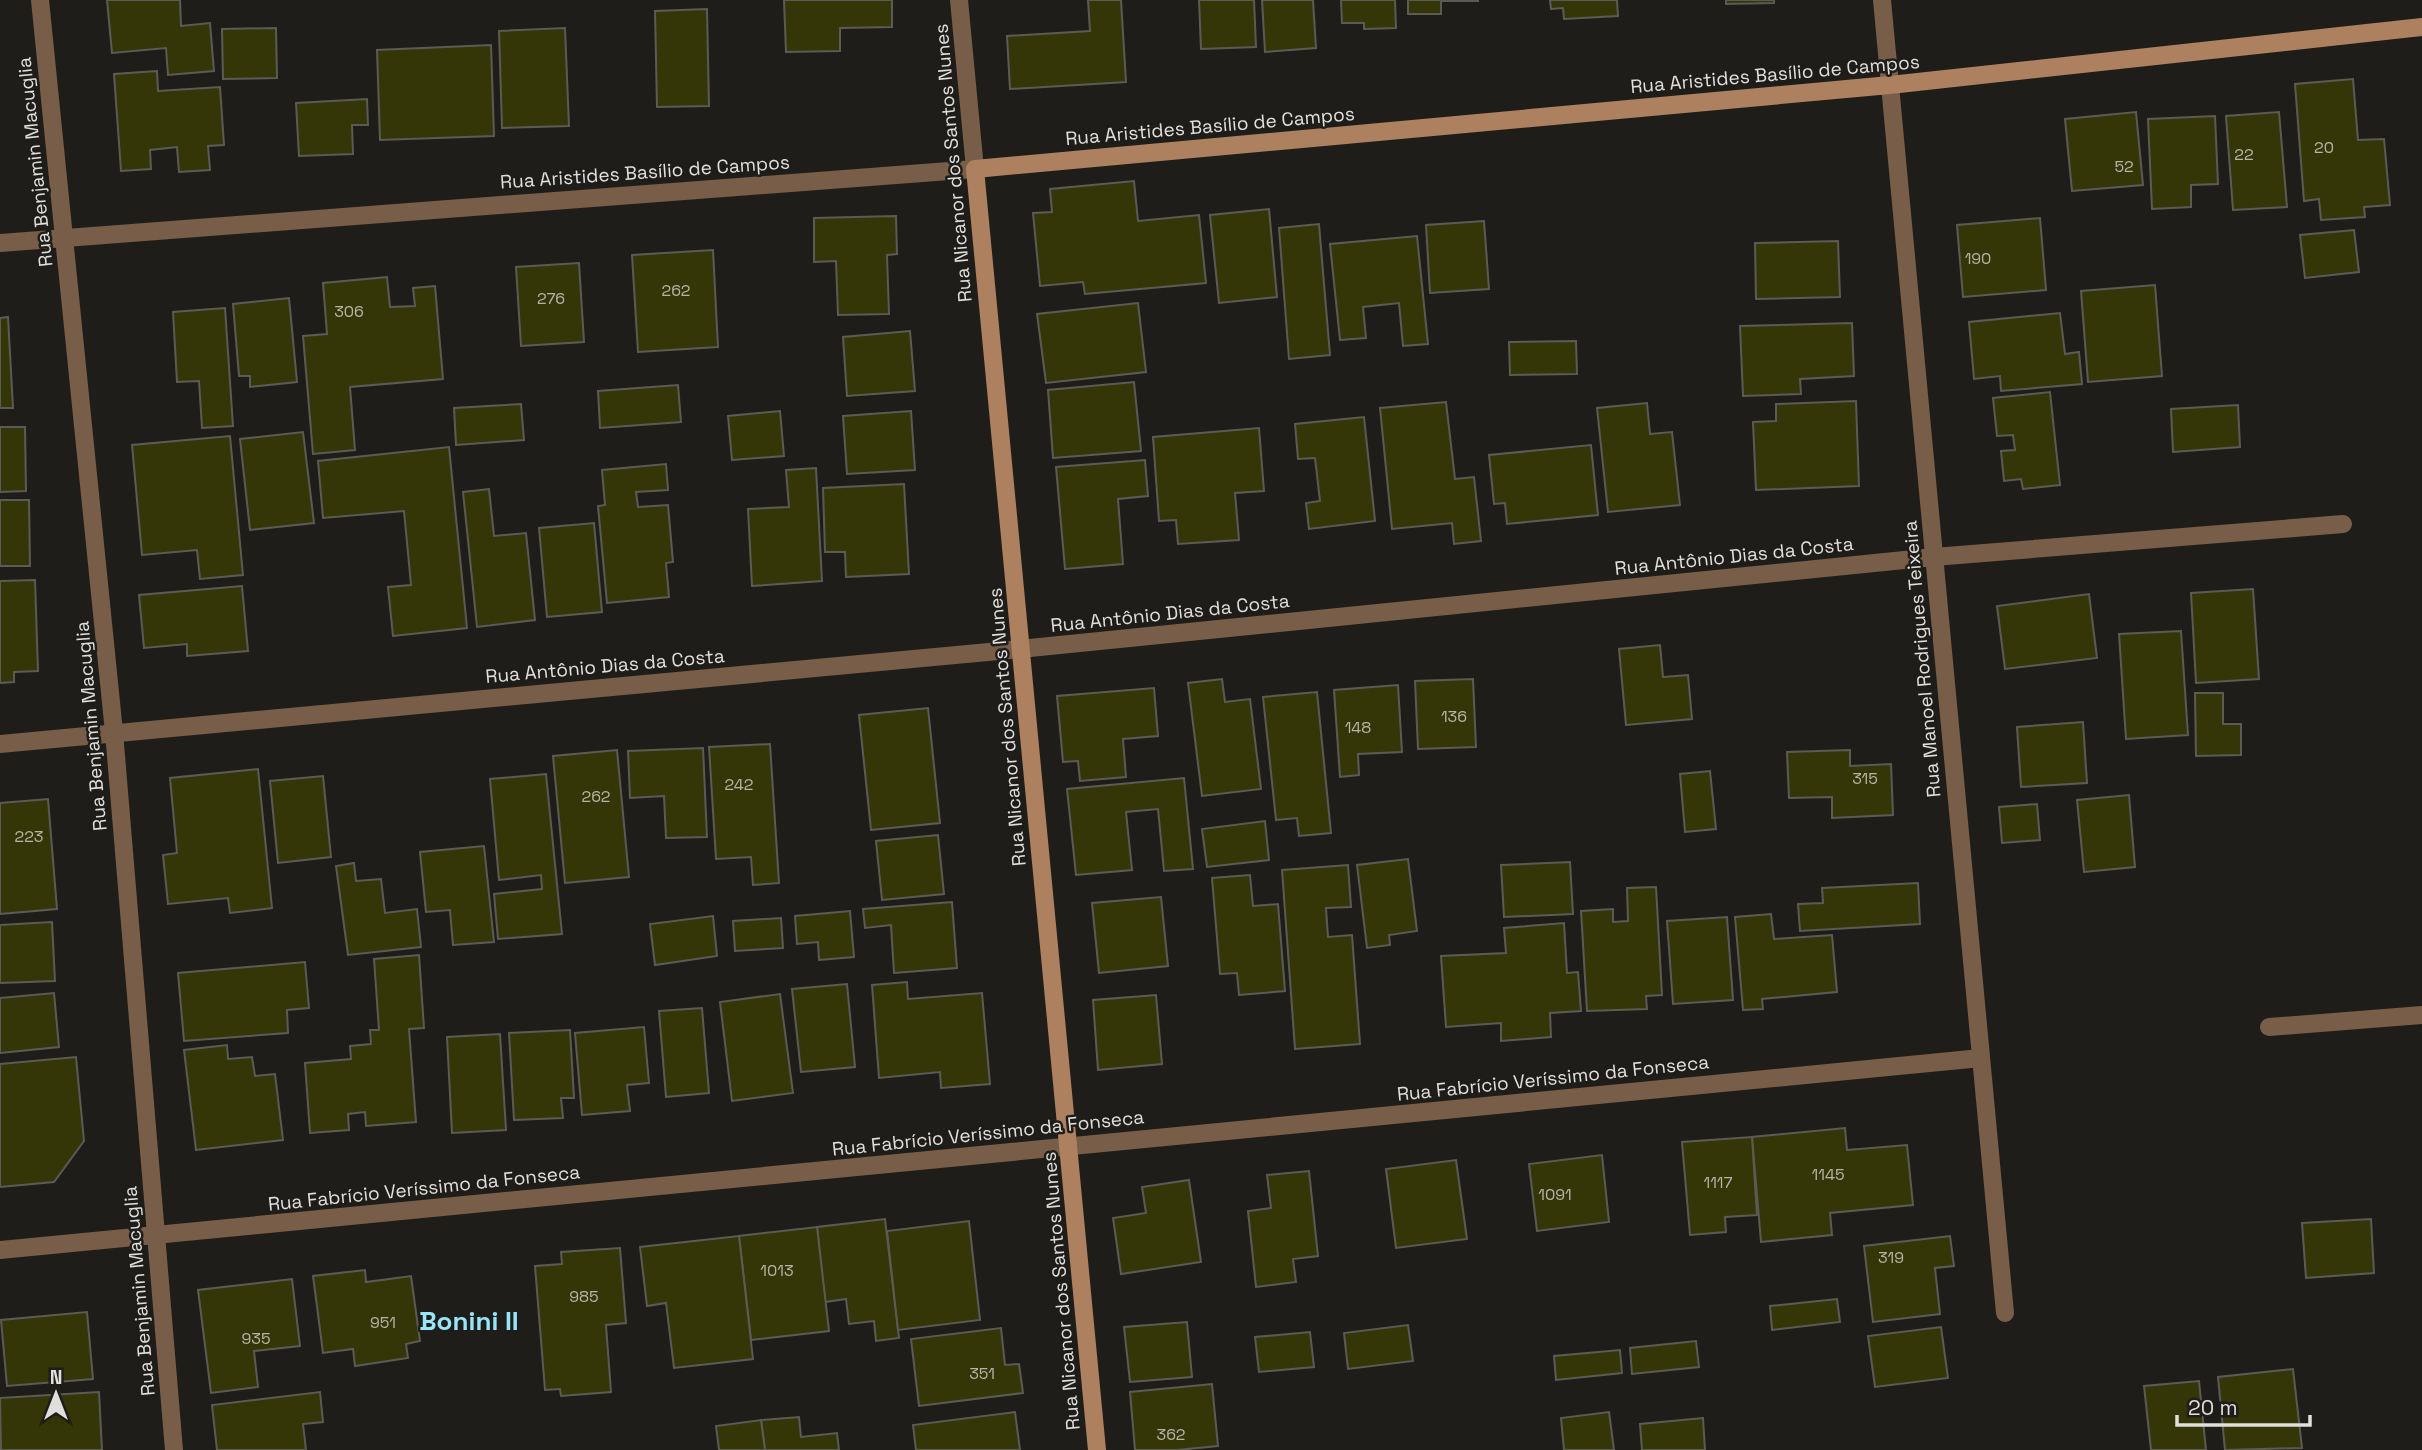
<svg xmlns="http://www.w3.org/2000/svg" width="2422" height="1450" viewBox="0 0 2422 1450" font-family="'Space Grotesk',sans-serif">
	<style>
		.building { fill: #353608; stroke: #5b5b56; stroke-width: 2 }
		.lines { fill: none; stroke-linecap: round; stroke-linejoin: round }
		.street { stroke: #785d48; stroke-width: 18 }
		.secondary { stroke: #ad8160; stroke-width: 18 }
		.labels { text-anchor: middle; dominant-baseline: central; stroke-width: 5; stroke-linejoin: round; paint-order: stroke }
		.number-label { font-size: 16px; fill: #b5b5a7 }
		.street-label { font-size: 19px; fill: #e0dfdc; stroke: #1f1d19 }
		.district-label { font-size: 26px; font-weight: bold; fill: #97e5f7; stroke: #1f1d19 }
	</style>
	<rect width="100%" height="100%" fill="#1f1d19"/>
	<g class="building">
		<path d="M107 0H180L181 26 210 23 214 71 168 75 166 48 112 53Z"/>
		<path d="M784 0H892V27L840 28V51L786 52Z"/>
		<path d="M1088 0H1121L1126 82 1010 89 1007 36 1090 31Z"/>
		<path d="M1199 0H1254L1256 47 1201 49Z"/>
		<path d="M1262 0H1313L1316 48 1265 52Z"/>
		<path d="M1341 0H1395L1396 28 1364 29V23H1342Z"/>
		<path d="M1408 0H1478V1H1441V14H1408Z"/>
		<path d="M1550 0H1617L1618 16 1564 19 1563 8 1551 9Z"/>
		<path d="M1726 0H1774V3L1726 4Z"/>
		<path d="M707 9 709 106 657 107 655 11Z"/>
		<path d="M276 28 277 78 223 79 222 29Z"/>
		<path d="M565 28 569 126 502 128 499 31Z"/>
		<path d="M491 45 494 136 380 140 377 50Z"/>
		<path d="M157 71 158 91 220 87 224 145 208 146 210 170 179 172 177 147 150 150 151 169 121 171 114 74Z"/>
		<path d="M2353 79 2358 140 2384 139 2390 205 2364 207 2365 217 2321 220 2319 199 2304 201 2295 84Z"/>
		<path d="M367 99 368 125H352L353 154 299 156 296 103Z"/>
		<path d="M2136 112 2143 185 2072 191 2065 119Z"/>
		<path d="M2279 112 2287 207 2233 210 2226 116Z"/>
		<path d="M2215 116 2218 184 2191 185V207L2152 209 2148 119Z"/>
		<path d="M1134 181 1138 221 1199 215 1206 283 1085 294 1083 282 1040 286 1033 213 1052 212 1050 189Z"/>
		<path d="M1269 209 1277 297 1219 303 1210 215Z"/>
		<path d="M896 216 897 254 887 255 889 314 838 315 836 261 814 262V218Z"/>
		<path d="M2040 218 2046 290 1963 297 1957 225Z"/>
		<path d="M1484 221 1489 289 1430 293 1426 225Z"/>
		<path d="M1319 224 1330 355 1289 359 1279 228Z"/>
		<path d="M2354 230 2359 272 2305 278 2300 235Z"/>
		<path d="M1417 236 1428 344 1403 346 1399 303 1363 307 1366 338 1340 340 1330 244Z"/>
		<path d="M1838 241 1840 297 1756 299 1755 243Z"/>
		<path d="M713 250 718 347 638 352 632 255Z"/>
		<path d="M579 263 584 342 521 346 516 267Z"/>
		<path d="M387 277 390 307 415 306 413 288 435 286 443 379 350 387 355 450 313 454 303 336 327 334 323 283Z"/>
		<path d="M2155 285 2162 376 2088 382 2081 291Z"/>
		<path d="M289 298 297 382 250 387V376H239L233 304Z"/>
		<path d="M1138 303 1146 372 1046 383 1037 314Z"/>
		<path d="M225 308 233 426 202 428 199 381 177 382 173 312Z"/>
		<path d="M2060 313 2065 354 2079 352 2082 384 2001 391 2000 376 1974 379 1969 322Z"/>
		<path d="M8 317 13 408H0V318Z"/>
		<path d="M1852 323 1854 376 1800 379 1801 394 1743 396 1740 326Z"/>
		<path d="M910 331 915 391 847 396 843 337Z"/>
		<path d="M1576 341 1577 374 1510 375 1509 342Z"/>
		<path d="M1134 382 1141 451 1053 458 1048 390Z"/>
		<path d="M678 385 681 422 600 428 598 391Z"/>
		<path d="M2050 392 2060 485 2023 489 2021 479 2004 481 2001 451 2015 450 2013 435 1997 436 1993 398Z"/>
		<path d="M1856 401 1859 486 1756 490 1753 422 1776 421V404Z"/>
		<path d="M1446 402 1455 479 1474 477 1481 541 1454 544 1452 523 1392 529 1380 408Z"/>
		<path d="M1647 403 1650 434 1672 432 1680 505 1608 512 1597 408Z"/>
		<path d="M521 404 524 440 456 445 454 408Z"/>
		<path d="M2238 405 2240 447 2173 452 2171 409Z"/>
		<path d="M780 411 784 456 732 460 728 416Z"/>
		<path d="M911 411 915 470 847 474 843 416Z"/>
		<path d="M1364 417 1375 521 1309 529 1306 503 1320 501 1315 458 1298 459 1295 424Z"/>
		<path d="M0 427H25L26 491 0 492Z"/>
		<path d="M1259 428 1264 491 1235 493 1239 540 1178 544 1176 520 1159 521 1153 437Z"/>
		<path d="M303 432 314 523 250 530 240 439Z"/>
		<path d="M230 436 243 575 200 579 197 550 142 555 132 445Z"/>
		<path d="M1591 445 1598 515 1507 524 1505 503 1494 504 1489 455Z"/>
		<path d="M449 447 467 628 393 636 388 587 411 585 404 511 323 518 318 461Z"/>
		<path d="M1145 460 1148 496 1118 499 1123 564 1065 569 1056 467Z"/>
		<path d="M666 464 668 490 636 492 638 507 668 505 673 562 666 563 669 597 607 603 598 506 605 505 602 470Z"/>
		<path d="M816 468 822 581 752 586 748 509 789 507 786 470Z"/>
		<path d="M904 484 909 574 846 577 845 552H825L823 488Z"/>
		<path d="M489 489 494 536 526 533 535 620 477 627 463 492Z"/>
		<path d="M0 500H29L30 566H0Z"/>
		<path d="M594 523 602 612 547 617 539 528Z"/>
		<path d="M35 580 38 671 14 672V682L0 683V581Z"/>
		<path d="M242 586 248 651 187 656V644L144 648 139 595Z"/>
		<path d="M2253 589 2259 679 2196 683 2191 593Z"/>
		<path d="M2089 594 2097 658 2005 669 1997 606Z"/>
		<path d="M2181 631 2188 735 2126 739 2119 634Z"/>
		<path d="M1660 645 1663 677 1688 675 1692 719 1626 725 1619 649Z"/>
		<path d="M1222 679 1225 702 1250 699 1261 789 1202 796 1188 683Z"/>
		<path d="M1473 679 1476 747 1418 749 1415 681Z"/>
		<path d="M1398 685 1402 752 1358 754 1359 775 1340 777 1334 690Z"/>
		<path d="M1154 688 1158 736 1123 739 1126 777 1080 781 1078 761 1063 762 1057 696Z"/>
		<path d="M1317 692 1331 833 1299 836 1297 818 1276 820 1263 697Z"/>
		<path d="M2195 693H2223V724H2241V755L2196 756Z"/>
		<path d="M928 708 940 823 871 830 859 715Z"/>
		<path d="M2083 722 2087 783 2021 787 2017 727Z"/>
		<path d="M770 744 779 883 753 885 751 857 716 859 709 747Z"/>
		<path d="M703 748 707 837 666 838 664 796 630 798 628 751Z"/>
		<path d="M617 750 629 877 565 883 553 756Z"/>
		<path d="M1850 750V766L1891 764 1893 815 1832 818V797L1789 798 1787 752Z"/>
		<path d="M258 769 272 908 230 913 228 898 168 904 163 855 177 853 170 778Z"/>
		<path d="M1710 771 1716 829 1685 832 1680 774Z"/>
		<path d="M546 774 562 934 498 939 494 894 542 889 541 875 499 880 490 779Z"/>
		<path d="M323 776 331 857 278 863 270 781Z"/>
		<path d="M1184 778 1193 869 1164 871 1158 809 1126 812 1132 870 1076 875 1067 789Z"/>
		<path d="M2129 795 2135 867 2084 872 2077 800Z"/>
		<path d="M48 799 57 909 0 914V803Z"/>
		<path d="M2037 804 2040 840 2002 843 1999 807Z"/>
		<path d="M1265 821 1269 860 1207 867 1202 829Z"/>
		<path d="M938 835 944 894 882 900 876 841Z"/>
		<path d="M484 846 494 942 453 945 450 910 426 912 420 852Z"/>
		<path d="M1408 859 1417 931 1389 935 1390 945 1367 948 1357 865Z"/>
		<path d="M1570 862 1573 914 1504 917 1501 865Z"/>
		<path d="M354 863 356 881 381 879 385 913 417 909 421 947 348 955 336 866Z"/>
		<path d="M1348 865 1351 907 1326 908 1328 937 1352 935 1360 1044 1295 1049 1282 870Z"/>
		<path d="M1250 875 1253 906 1278 904 1285 991 1239 995 1237 973 1220 974 1212 878Z"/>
		<path d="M1918 883 1920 924 1800 931 1798 904 1823 903 1822 888Z"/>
		<path d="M1656 887 1662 995 1646 996 1647 1009 1587 1011 1581 911 1613 909V922L1628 921 1627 888Z"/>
		<path d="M1161 897 1168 966 1099 973 1092 903Z"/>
		<path d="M952 902 957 968 894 973 891 925 865 928 863 909Z"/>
		<path d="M850 911 854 957 819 960 818 942 797 944 795 916Z"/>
		<path d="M1771 914 1774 939 1832 935 1837 992 1762 999 1763 1009 1743 1010 1735 917Z"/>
		<path d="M713 916 717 956 655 965 650 924Z"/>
		<path d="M1727 917 1733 1000 1673 1004 1667 921Z"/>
		<path d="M781 918 783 948 735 951 733 921Z"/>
		<path d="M52 922 55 981 0 983V925Z"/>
		<path d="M1564 923 1567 973 1578 972 1581 1011 1550 1013 1551 1037 1501 1041V1023L1446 1027 1441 956 1506 953 1504 928Z"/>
		<path d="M419 955 424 1028 409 1029 416 1122 366 1126 365 1112 348 1114 349 1130 310 1133 305 1063 351 1059 350 1046 371 1044 370 1030H379L374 959Z"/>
		<path d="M305 962 309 1008 287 1010 288 1033 184 1041 178 973Z"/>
		<path d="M907 982 908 999 982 993 990 1084 941 1088 940 1072 879 1078 872 985Z"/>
		<path d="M847 984 855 1067 801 1072 792 989Z"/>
		<path d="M54 993 59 1047 0 1053V998Z"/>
		<path d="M780 994 793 1093 732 1101 720 1002Z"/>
		<path d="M1156 995 1162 1064 1098 1070 1093 1000Z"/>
		<path d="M702 1008 709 1093 666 1097 659 1011Z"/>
		<path d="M644 1027 649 1083 627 1085 630 1111 582 1115 575 1033Z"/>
		<path d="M570 1030 574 1098H561L563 1118 514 1120 509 1033Z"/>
		<path d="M500 1034 506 1130 452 1133 447 1037Z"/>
		<path d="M227 1045 228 1059 252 1057 255 1076 275 1074 283 1140 196 1150 184 1050Z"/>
		<path d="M76 1057 84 1141 54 1182 0 1187V1064Z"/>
		<path d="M1845 1128 1847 1150 1907 1145 1913 1205 1830 1213 1832 1235 1761 1242 1752 1137Z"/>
		<path d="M1752 1137 1757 1215 1725 1217 1726 1232 1690 1235 1682 1142Z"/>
		<path d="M1602 1155 1609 1222 1537 1231 1529 1164Z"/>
		<path d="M1456 1160 1467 1239 1396 1248 1386 1169Z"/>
		<path d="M1309 1171 1318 1256 1293 1259 1296 1282 1256 1287 1248 1211 1271 1208 1267 1175Z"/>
		<path d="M1189 1180 1201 1262 1121 1274 1113 1218 1146 1213 1142 1187Z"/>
		<path d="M885 1219 899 1338 876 1341 874 1321 849 1324 846 1299 825 1302 817 1227Z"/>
		<path d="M2371 1219 2374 1273 2306 1278 2302 1223Z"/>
		<path d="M969 1221 980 1320 898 1330 887 1231Z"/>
		<path d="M817 1227 829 1331 751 1340 739 1236Z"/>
		<path d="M739 1236 753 1359 674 1368 666 1303 647 1306 640 1247Z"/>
		<path d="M1950 1236 1954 1266 1935 1268 1940 1314 1873 1322 1864 1246Z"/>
		<path d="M620 1248 626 1323 606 1325 611 1392 561 1396 560 1389 545 1390 535 1266 562 1264 561 1252Z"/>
		<path d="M365 1270 366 1282 411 1276 420 1341 406 1344 408 1358 355 1366 353 1349 323 1353 313 1276Z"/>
		<path d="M292 1279 300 1346 254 1351 258 1387 211 1393 198 1290Z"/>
		<path d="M1837 1299 1840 1322 1772 1330 1770 1306Z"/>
		<path d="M87 1312 93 1379 7 1386 1 1320Z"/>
		<path d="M1187 1322 1192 1377 1130 1382 1124 1327Z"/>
		<path d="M1408 1325 1413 1361 1348 1369 1344 1333Z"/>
		<path d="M1941 1327 1948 1378 1875 1387 1868 1336Z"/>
		<path d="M1001 1328 1005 1365 1019 1364 1023 1393 919 1406 911 1339Z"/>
		<path d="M1310 1332 1314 1367 1259 1372 1255 1337Z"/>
		<path d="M1696 1341 1699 1367 1632 1374 1630 1348Z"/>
		<path d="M1620 1350 1622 1373 1556 1380 1554 1356Z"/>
		<path d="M2293 1369 2302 1448 2225 1450 2218 1377Z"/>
		<path d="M2199 1381 2206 1450H2151L2144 1386Z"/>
		<path d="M1212 1384 1218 1446 1177 1450H1135L1130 1392Z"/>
		<path d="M99 1392 102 1450H1L0 1398Z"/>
		<path d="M320 1392 323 1422 303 1424 306 1450H217L212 1405Z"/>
		<path d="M1015 1412 1020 1450H916L913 1425Z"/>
		<path d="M1609 1412 1614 1450H1564L1561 1418Z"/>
		<path d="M799 1417 801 1437 837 1433 839 1450H765L761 1420Z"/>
		<path d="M1703 1418 1705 1450H1642L1640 1424Z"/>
		<path d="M761 1420 765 1450H719L716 1426Z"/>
	</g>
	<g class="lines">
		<g class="street">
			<path d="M40 0 114 732 174 1450"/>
			<path d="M1882 0 2005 1313"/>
			<path d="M0 243 975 169 959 0"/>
			<path d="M0 744 1020 649 1934 557 2343 524"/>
			<path d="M2269 1027 2422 1015"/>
			<path d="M0 1250 1981 1058"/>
		</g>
		<path class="secondary" d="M1097 1450 975 169 1890 85 2422 27"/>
	</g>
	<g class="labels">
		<g class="number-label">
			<text x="2324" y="147">20</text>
			<text x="2244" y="154">22</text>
			<text x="2124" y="166">52</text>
			<text x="1978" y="258">190</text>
			<text x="676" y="290">262</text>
			<text x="551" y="298">276</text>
			<text x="349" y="311">306</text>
			<text x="1454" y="716">136</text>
			<text x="1358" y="727">148</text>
			<text x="1865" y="778">315</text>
			<text x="739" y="784">242</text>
			<text x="596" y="796">262</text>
			<text x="29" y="836">223</text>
			<text x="1828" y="1174">1145</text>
			<text x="1718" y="1182">1117</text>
			<text x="1555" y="1194">1091</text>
			<text x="1891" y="1257">319</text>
			<text x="777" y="1270">1013</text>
			<text x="584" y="1296">985</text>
			<text x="383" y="1322">951</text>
			<text x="256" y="1338">935</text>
			<text x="982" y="1373">351</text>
			<text x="1171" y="1434">362</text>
		</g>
		<g class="street-label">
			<text transform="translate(1775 74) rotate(-5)">Rua Aristides Basílio de Campos</text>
			<text transform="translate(1210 126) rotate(-5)">Rua Aristides Basílio de Campos</text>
			<text transform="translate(35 162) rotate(-96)">Rua Benjamin Macuglia</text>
			<text transform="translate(953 163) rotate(-95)">Rua Nicanor dos Santos Nunes</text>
			<text transform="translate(645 172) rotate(-4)">Rua Aristides Basílio de Campos</text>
			<text transform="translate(1734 556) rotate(-6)">Rua Antônio Dias da Costa</text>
			<text transform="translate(1170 613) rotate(-6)">Rua Antônio Dias da Costa</text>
			<text transform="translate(1922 659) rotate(-95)">Rua Manoel Rodrigues Teixeira</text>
			<text transform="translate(605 666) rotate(-5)">Rua Antônio Dias da Costa</text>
			<text transform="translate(91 726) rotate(-95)">Rua Benjamin Macuglia</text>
			<text transform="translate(1007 727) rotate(-95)">Rua Nicanor dos Santos Nunes</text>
			<text transform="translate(1553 1078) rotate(-6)">Rua Fabrício Veríssimo da Fonseca</text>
			<text transform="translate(988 1133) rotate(-6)">Rua Fabrício Veríssimo da Fonseca</text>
			<text transform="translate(424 1188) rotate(-6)">Rua Fabrício Veríssimo da Fonseca</text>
			<text transform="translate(139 1291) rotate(-95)">Rua Benjamin Macuglia</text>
			<text transform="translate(1061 1291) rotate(-95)">Rua Nicanor dos Santos Nunes</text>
		</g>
		<g class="district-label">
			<text x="469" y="1321">Bonini II</text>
		</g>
	</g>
	<g transform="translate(56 1394)" stroke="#1f1d19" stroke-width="5" paint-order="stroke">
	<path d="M0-5L12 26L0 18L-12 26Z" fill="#e0dfdc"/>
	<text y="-10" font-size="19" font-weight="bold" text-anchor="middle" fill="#e0dfdc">N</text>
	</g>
	<path d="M2177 1415v10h133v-10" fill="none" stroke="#e0dfdc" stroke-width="3.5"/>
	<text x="2188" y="1415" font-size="21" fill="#e0dfdc" stroke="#1f1d19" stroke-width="5" paint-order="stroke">20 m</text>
</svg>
